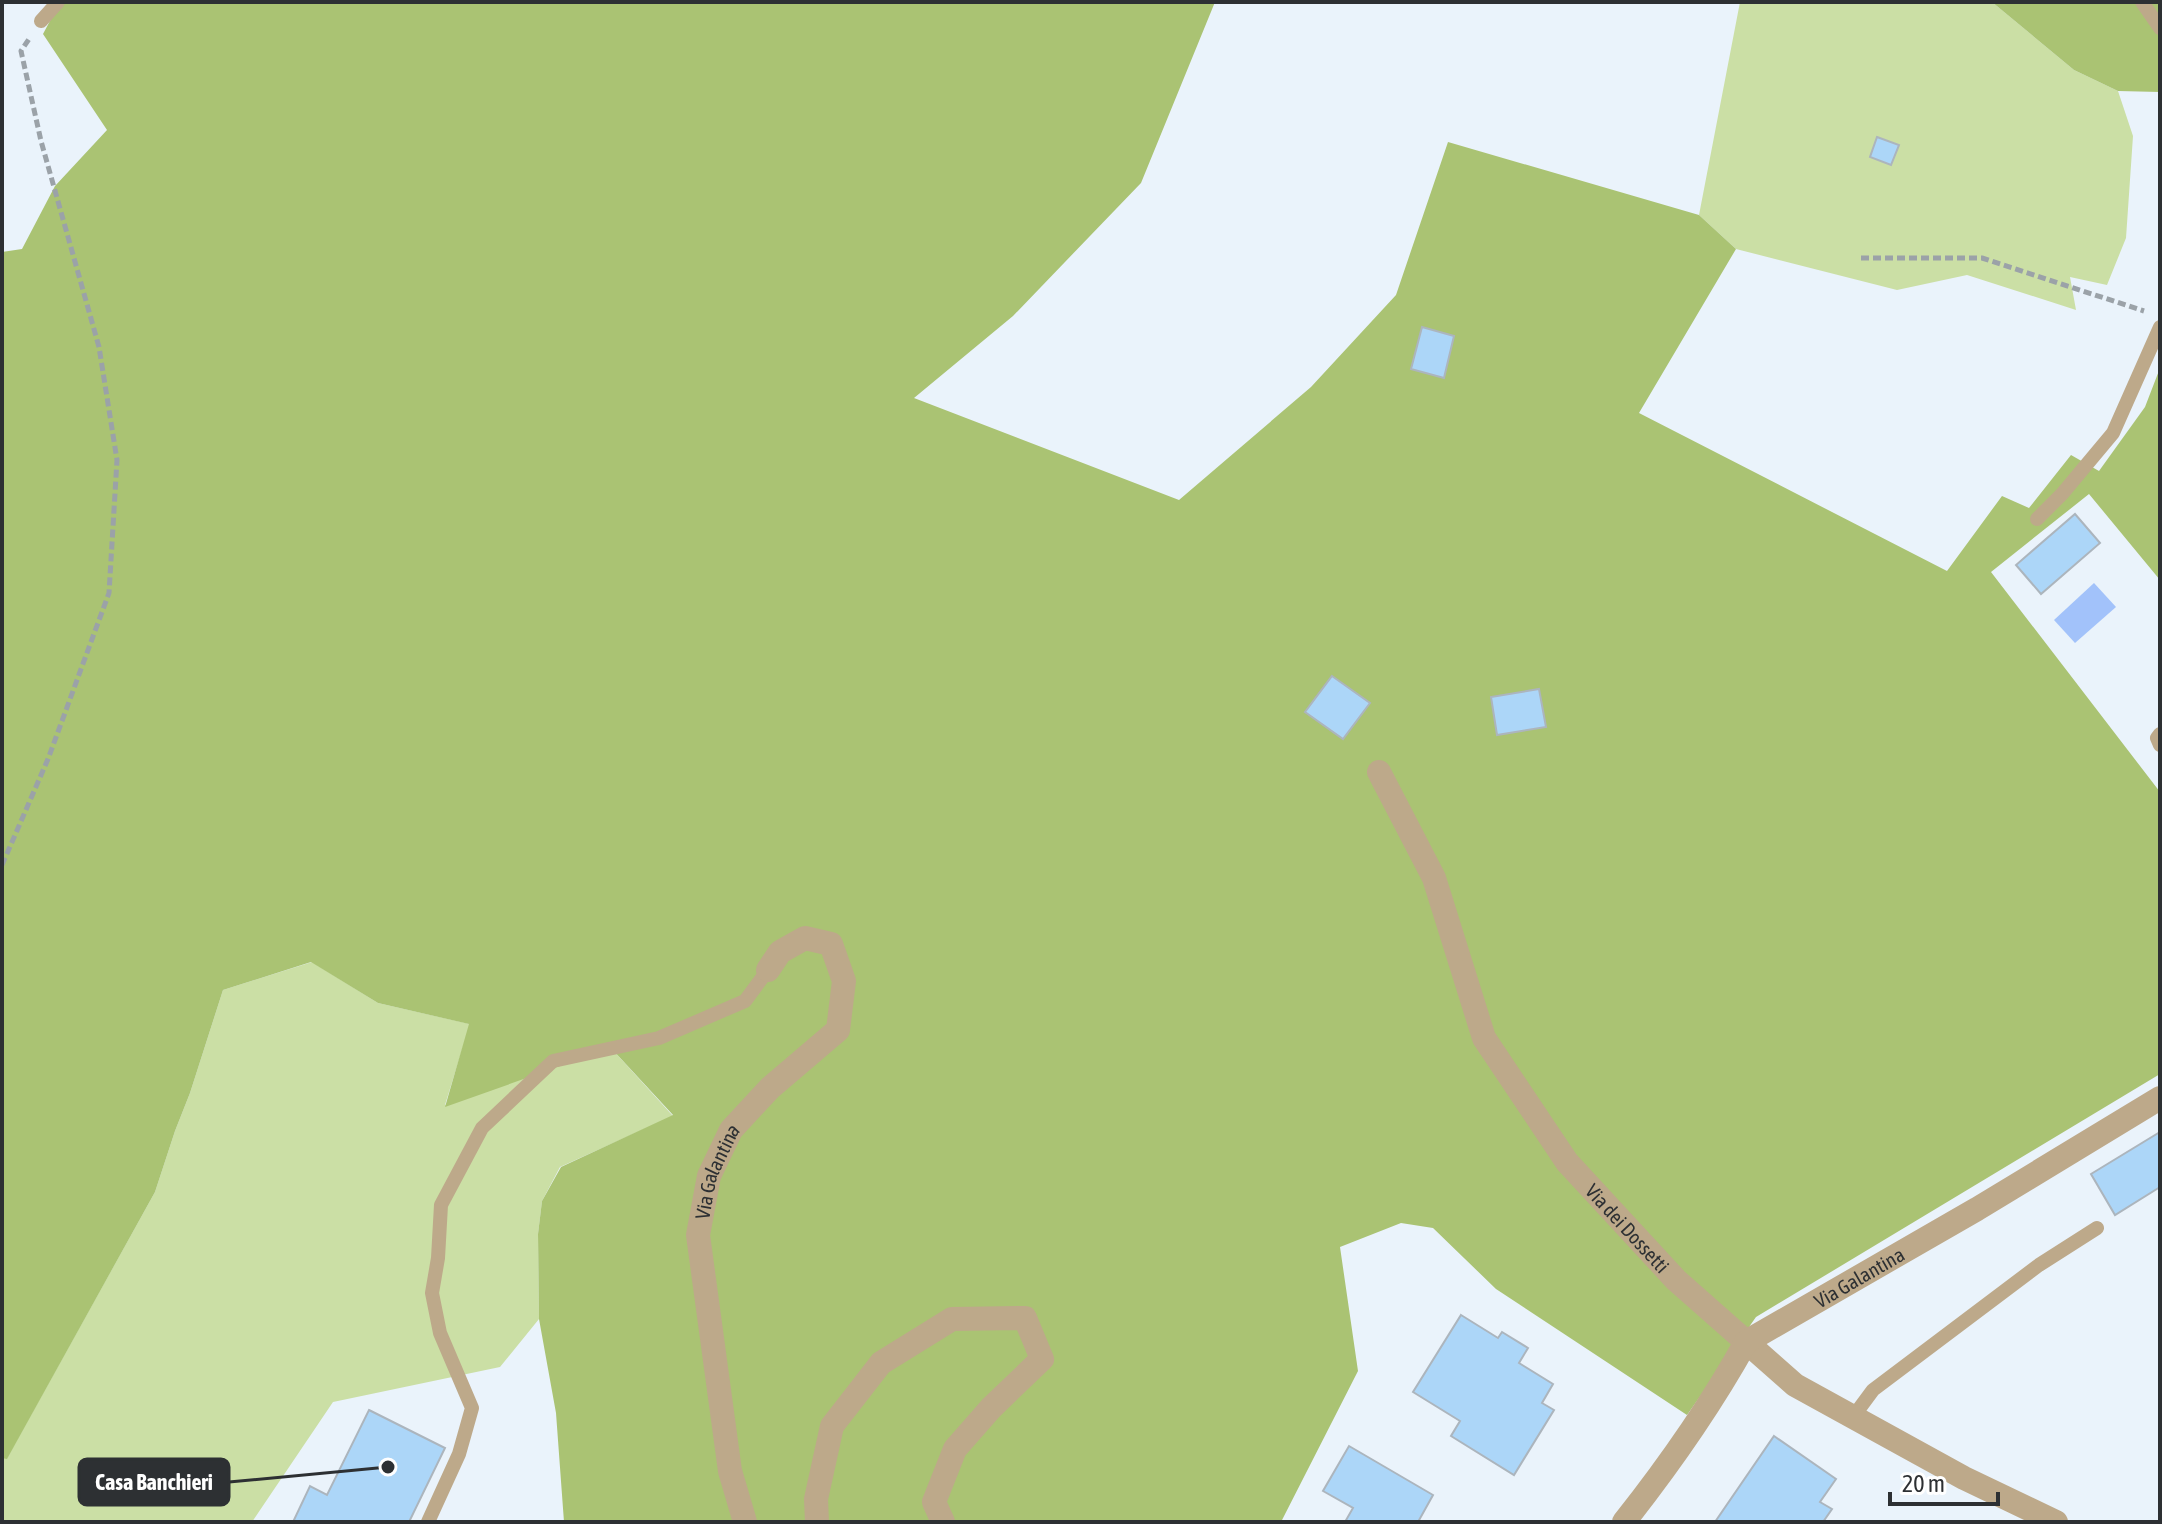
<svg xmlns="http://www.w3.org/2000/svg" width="2162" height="1524" viewBox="0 0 2162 1524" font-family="'Asap Condensed',sans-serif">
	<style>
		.green { fill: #cbdfa5 }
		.forest { fill: #aac373 }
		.water { fill: #a2c2fa }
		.building { fill: #acd6f8; stroke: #acb5bd; stroke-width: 2 }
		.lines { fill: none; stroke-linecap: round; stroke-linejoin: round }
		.path { stroke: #9ba2a8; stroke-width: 5; stroke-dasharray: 8 4; stroke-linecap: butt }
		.lane { stroke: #bda98a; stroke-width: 14 }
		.street { stroke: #bda98a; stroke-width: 24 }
		.labels { text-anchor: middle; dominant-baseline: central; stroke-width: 7; stroke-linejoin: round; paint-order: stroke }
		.street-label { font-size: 20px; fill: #2d3033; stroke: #fff }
		.leader { fill: none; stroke: #2d3033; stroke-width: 3 }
		.callout-dot { fill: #2d3033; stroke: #fff; stroke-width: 3 }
		.callout { fill: #2d3033; stroke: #2d3033; stroke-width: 3 }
		.callout-label { font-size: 22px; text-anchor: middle; font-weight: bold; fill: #fff }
	</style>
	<rect width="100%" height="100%" fill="#eaf3fb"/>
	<g class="green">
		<path d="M1740 2H1992L2074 70 2118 91 2133 136 2126 238 2107 285 2070 277 2076 310 1967 275 1897 290 1736 249 1699 215Z"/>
		<path d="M312 962 378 1003 470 1024 445 1105 611 1048 673 1116 560 1167 542 1201 538 1234 539 1319 500 1367 333 1402 252 1522H2V1458H7L155 1192 175 1131 190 1093 223 990Z"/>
	</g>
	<g class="forest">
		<path d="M60 2H1215L1141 183 1013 316 914 398 1179 500 1311 387 1396 295 1448 142 1699 215 1736 249 1639 413 1947 571 2002 496 2029 508 2071 455 2099 471 2145 407 2160 368V580L2089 494 1991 572 2160 792V1074L1756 1317 1687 1415 1496 1289 1433 1228 1401 1223 1340 1247 1358 1371 1281 1522H564L556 1413 539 1319 538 1234 542 1201 561 1167 673 1115 611 1048 445 1107 469 1024 378 1003 311 962 223 990 190 1093 175 1131 155 1192 7 1459 2 1458V252L22 249 55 186 107 130 43 34Z"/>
		<path d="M1992 2H2160V92L2118 91 2074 70Z"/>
	</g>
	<path class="water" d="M2094 583 2116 607 2075 643 2054 620Z"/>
	<g class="building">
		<path d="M1877 137 1899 145 1891 165 1870 157Z"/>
		<path d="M1422 327 1454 336 1444 378 1411 369Z"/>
		<path d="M2075 514 2100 543 2041 594 2016 565Z"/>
		<path d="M1332 676 1370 703 1343 739 1305 712Z"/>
		<path d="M1539 689 1546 727 1497 735 1491 697Z"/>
		<path d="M2160 1132V1187L2115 1215 2091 1174Z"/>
		<path d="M1461 1315 1498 1338 1502 1332 1528 1348 1519 1363 1553 1384 1542 1403 1554 1410 1514 1475 1451 1436 1460 1421 1413 1392Z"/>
		<path d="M369 1410 445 1448 409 1522H293L310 1486 327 1495Z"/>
		<path d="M1774 1436 1836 1479 1820 1502 1832 1509 1823 1522H1715Z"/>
		<path d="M1349 1446 1433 1495 1418 1522H1345L1353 1508 1323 1491Z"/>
	</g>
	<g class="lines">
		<g class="path">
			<path d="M1861 258H1982L2144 311"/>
			<path d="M2 865 48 759 109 593 117 460 99 347 41 141 21 51 29 39"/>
		</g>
		<g class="lane">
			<path d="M2142 2 2160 28"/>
			<path d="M41 21 58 2"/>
			<path d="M2037 519 2062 494 2113 433 2160 327"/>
			<path d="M2160 734 2157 738 2160 745"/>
			<path d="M1853 1417 1873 1390 2039 1265 2097 1228"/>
			<path d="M428 1522 459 1454 472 1408 440 1333 432 1293 438 1258 441 1205 482 1128 553 1061 659 1038 745 1001 768 970"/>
		</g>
		<g class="street">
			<path id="s1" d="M1379 772 1434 878 1484 1038 1567 1162 1676 1280 1795 1385 1964 1478 2056 1522"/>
			<path id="s2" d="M745 1522 730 1471 698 1235 709 1176 731 1130 770 1088 838 1030 844 981 831 944 805 938 780 952 768 970"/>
			<path d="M817 1522 816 1499 832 1426 881 1363 952 1319 1025 1318 1042 1359 991 1408 955 1449 934 1502 943 1522"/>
			<path id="s3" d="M1624 1522C1669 1465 1711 1405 1746 1342L1977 1209 2160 1098"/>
		</g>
	</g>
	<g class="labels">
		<g class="street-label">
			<text stroke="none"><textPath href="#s2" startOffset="358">Via Galantina</textPath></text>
			<text stroke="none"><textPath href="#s1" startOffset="526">Via dei Dossetti</textPath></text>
			<text stroke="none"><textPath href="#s3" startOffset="348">Via Galantina</textPath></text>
		</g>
	</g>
	<path class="leader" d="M388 1467L229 1482"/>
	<circle class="callout-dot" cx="388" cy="1467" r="8"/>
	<rect class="callout" x="79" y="1459" width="150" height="46" rx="8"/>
	<g class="callout-label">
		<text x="154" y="1490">Casa Banchieri</text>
	</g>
	<rect width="2162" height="1524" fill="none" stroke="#2d3033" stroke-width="8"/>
	<path d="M1890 1492v12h108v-12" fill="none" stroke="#2d3033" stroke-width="4"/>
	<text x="1902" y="1492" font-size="24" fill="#2d3033" stroke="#ffffff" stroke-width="6" paint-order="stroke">20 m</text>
</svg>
